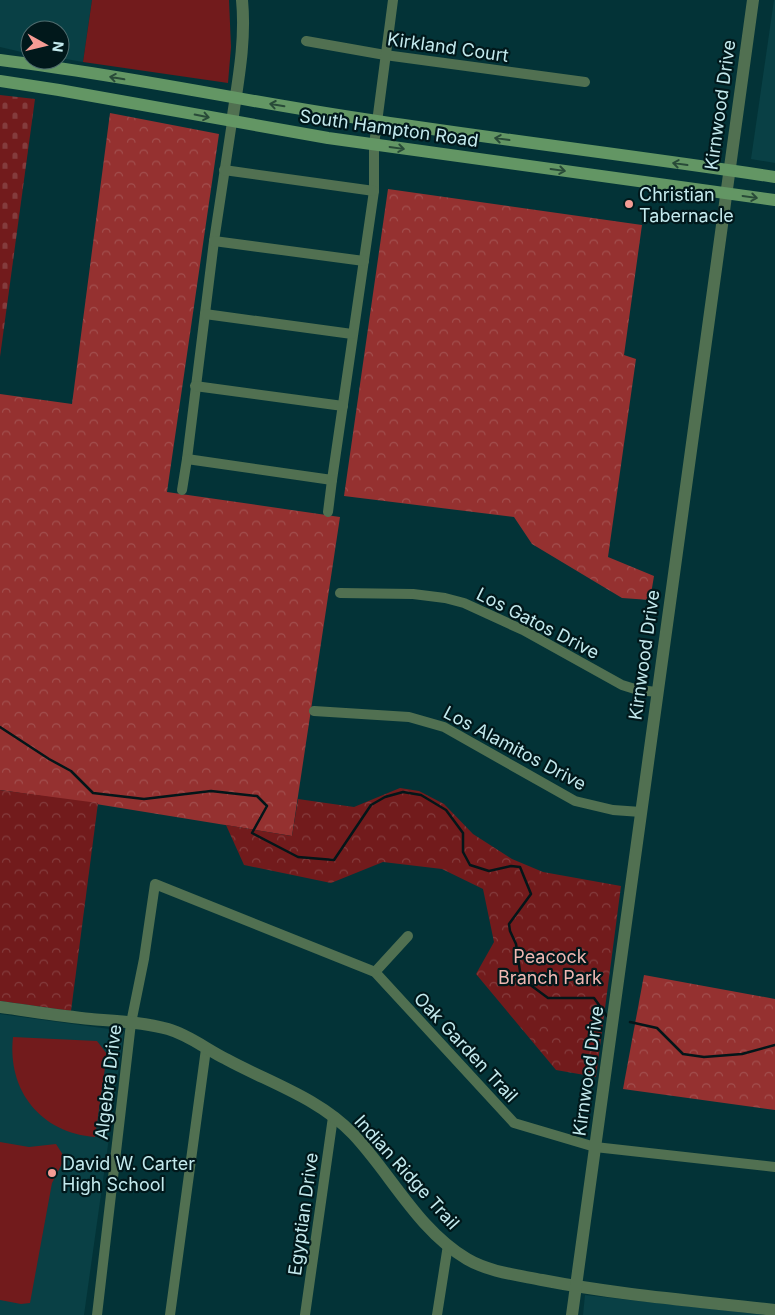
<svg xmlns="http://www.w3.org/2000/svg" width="775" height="1315" viewBox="0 0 775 1315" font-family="Inter,sans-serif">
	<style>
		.built { fill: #094045 }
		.green { fill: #721b1c }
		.forest { fill: url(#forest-crowns) }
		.cemetery { fill: url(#cemetery-stones) }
		.park { fill: url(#park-crowns) }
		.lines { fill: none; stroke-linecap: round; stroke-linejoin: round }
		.stream { stroke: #031619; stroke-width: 2.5 }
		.minor { stroke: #517051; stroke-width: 10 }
		.tertiary { stroke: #517051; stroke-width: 12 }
		.secondary { stroke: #639664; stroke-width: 12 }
		.oneway { stroke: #284a38 }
		.poi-dot { fill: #f59c95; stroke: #01181b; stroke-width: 2 }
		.labels { text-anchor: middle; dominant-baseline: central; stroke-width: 4.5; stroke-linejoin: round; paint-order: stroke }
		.street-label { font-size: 18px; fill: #c4eaee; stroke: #01181b }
		.poi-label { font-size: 18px; fill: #c4eaee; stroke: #01181b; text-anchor: start }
		.park-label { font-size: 18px; fill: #efb7b2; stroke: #01181b }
	</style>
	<defs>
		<pattern id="forest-crowns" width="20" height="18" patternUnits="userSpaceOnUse" patternTransform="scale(1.25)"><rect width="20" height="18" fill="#953130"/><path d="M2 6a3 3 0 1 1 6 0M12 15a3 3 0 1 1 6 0" fill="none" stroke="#a24f4e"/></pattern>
		<pattern id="cemetery-stones" width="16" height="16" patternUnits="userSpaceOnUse" patternTransform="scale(1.25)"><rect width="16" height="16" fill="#721b1c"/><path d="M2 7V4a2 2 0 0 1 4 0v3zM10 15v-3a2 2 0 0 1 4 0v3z" fill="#843c3d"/></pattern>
		<pattern id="park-crowns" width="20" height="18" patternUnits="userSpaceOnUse" patternTransform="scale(1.25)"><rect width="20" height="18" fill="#721b1c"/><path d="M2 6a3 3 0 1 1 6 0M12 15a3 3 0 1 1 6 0" fill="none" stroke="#843c3d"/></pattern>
	</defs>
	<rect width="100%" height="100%" fill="#033337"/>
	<g class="built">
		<path d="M0 0H92L83 62 60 58V30H30V54L0 47Z"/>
		<path d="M774 0H775V163L751 159Z"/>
		<path d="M0 1014 124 1031 84 1315H0Z"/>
		<path d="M585 1295 766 1315H583Z"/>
	</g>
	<g class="green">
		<path d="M92 0H229L231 47 228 83 83 62Z"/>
		<path d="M13 1037 97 1041 107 1054 95 1137C41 1133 7 1091 13 1037Z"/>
		<path d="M0 1142 29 1147 56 1144 65 1158 52 1183 30 1303 21 1304 0 1300Z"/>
	</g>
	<g class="forest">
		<path d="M110 113 219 134 167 492 340 517 292 836 96 804 0 790V394L72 404Z"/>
		<path d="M388 189 642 225 624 355 636 359 608 557 654 576 650 600 622 598 532 544 514 517 344 496Z"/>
		<path d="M644 975 775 999V1110L623 1089Z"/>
	</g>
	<path class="cemetery" d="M0 95 35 99 0 357Z"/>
	<g class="park">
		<path d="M400 788 419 791 444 804 473 834 512 859 543 872 621 886 596 1077 556 1070 476 974 494 942 483 889 442 869 383 862 331 883 244 865 226 825 292 836 298 799 354 807Z"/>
		<path d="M0 790 98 803 71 1011 0 1001Z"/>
	</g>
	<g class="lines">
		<g class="stream">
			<path d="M0 727 49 759 71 771 93 793 144 799 211 791 257 796 267 806 252 833 298 857 334 860 371 805 385 797 403 792 421 795 446 810 463 833V852L470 865 489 871 511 866 520 867 531 894 509 924 510 931 516 944 521 978 548 998H594L607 1016"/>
			<path d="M630 1022 657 1028 683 1054 704 1057 742 1054 775 1045"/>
		</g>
		<g class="minor">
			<path d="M306 41 385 55 585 82"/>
			<path d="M232 122 214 241 187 459 332 480 374 191V145L393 0"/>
			<path d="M224 170 374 191"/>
			<path d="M214 241 364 261"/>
			<path d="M205 314 352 334"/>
			<path d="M195 386 343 406"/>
			<path d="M182 490 187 459"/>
			<path d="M328 512 332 480"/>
			<path d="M340 593 413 594 445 598 464 603 523 630 622 685 638 690 657 692"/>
			<path d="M314 711 409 717 444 727 575 801 613 810 641 812"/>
			<path d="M375 972 408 936"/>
			<path d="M97 1315 131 1023 144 959 155 884 375 972 514 1123 595 1147 775 1167"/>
			<path d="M170 1315 206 1049"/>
			<path d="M305 1315 333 1117"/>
			<path d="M437 1315 448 1245"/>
		</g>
		<g class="tertiary">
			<path d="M232 122C238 81 246 41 242 0"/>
			<path d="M0 1007C30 1011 60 1016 91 1019 116 1021 144 1022 168 1029 189 1035 206 1049 226 1059 268 1082 319 1098 353 1134 391 1174 417 1229 467 1259 489 1272 517 1275 542 1280 619 1295 697 1301 775 1310"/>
			<path d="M572 1315 753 0"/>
		</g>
		<g class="secondary">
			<path d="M0 60C126 75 251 103 377 121 510 141 643 157 775 177"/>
			<path d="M0 81 59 90 328 138 775 200"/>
		</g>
	</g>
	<defs><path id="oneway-shaft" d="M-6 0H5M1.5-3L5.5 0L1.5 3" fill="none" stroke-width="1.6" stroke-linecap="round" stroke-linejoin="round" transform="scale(1.25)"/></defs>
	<g class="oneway">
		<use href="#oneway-shaft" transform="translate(117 78) rotate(-170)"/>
		<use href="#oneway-shaft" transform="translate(277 105) rotate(-171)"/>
		<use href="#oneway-shaft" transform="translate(202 116) rotate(11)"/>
		<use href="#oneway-shaft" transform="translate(502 139) rotate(-172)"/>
		<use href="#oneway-shaft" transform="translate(397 148) rotate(8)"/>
		<use href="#oneway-shaft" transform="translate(680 164) rotate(-172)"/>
		<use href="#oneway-shaft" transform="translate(558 170) rotate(8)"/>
		<use href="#oneway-shaft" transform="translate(750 197) rotate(8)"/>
	</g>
	<g class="poi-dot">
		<circle cx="629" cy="204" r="5"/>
		<circle cx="52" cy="1173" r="5"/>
	</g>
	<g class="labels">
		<g class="street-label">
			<text transform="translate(448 47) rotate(8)">Kirkland Court</text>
			<text transform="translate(720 105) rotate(-82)">Kirnwood Drive</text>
			<text transform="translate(389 128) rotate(8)">South Hampton Road</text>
			<text transform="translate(538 623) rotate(27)">Los Gatos Drive</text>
			<text transform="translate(644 655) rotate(-82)">Kirnwood Drive</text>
			<text transform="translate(515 748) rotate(28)">Los Alamitos Drive</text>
			<text transform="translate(466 1047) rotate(47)">Oak Garden Trail</text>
			<text transform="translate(588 1071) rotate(-82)">Kirnwood Drive</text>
			<text transform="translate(108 1082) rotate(-83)">Algebra Drive</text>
			<text transform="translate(407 1172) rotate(48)">Indian Ridge Trail</text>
			<text transform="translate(303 1214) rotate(-82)">Egyptian Drive</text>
		</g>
		<g class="poi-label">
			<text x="639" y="194">Christian<tspan x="639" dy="21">Tabernacle</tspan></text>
			<text x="62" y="1163">David W. Carter<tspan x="62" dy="21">High School</tspan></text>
		</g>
		<g class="park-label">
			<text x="550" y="956">Peacock<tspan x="550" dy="21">Branch Park</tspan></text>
		</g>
	</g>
	<g transform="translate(45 45) rotate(98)"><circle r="24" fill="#01181b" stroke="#4f6c6f"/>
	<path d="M0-4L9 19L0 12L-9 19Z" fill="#f59c95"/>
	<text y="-8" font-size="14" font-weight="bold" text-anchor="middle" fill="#c4eaee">N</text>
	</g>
</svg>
